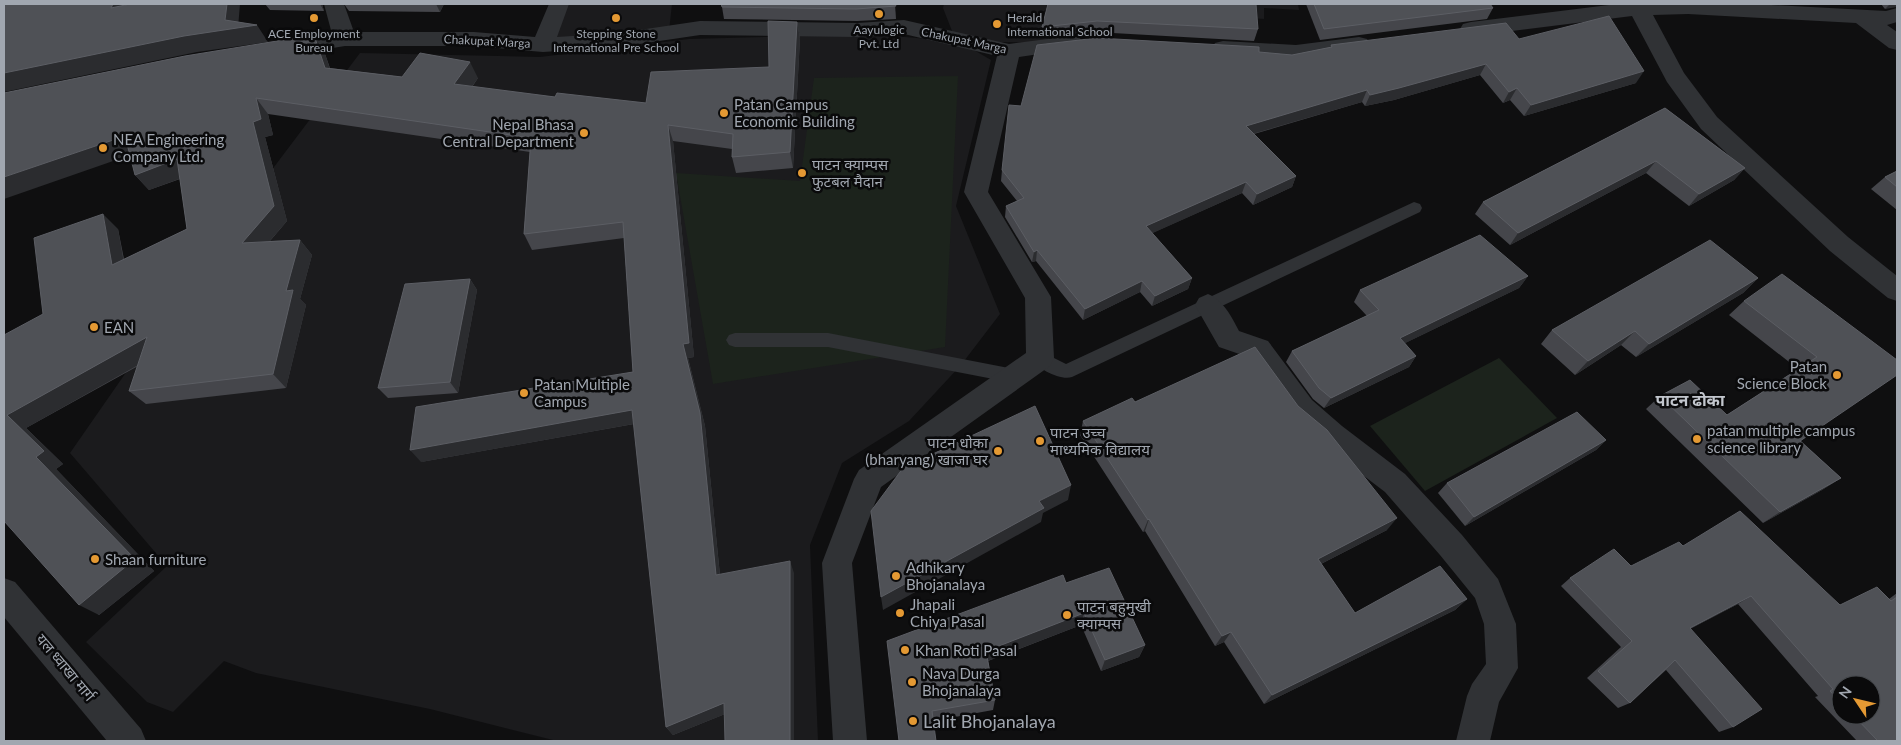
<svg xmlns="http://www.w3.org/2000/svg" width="1901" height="745" viewBox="0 0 1901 745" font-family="Lato,'Noto Sans Devanagari',sans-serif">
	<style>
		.built { fill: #1b1b1d }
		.green { fill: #1c231c }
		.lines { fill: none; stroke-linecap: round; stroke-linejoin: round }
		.service { fill: #303235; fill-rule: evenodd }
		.minor { fill: #303235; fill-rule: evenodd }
		.tertiary { fill: #303235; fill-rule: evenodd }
		.wall { fill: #45464b; fill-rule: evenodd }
		.shaded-wall { fill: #2b2c2f }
		.building { fill: #4f5156; stroke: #5c5e64 }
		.poi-dot { fill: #e49933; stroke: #0a0a0b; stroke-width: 2 }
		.labels { text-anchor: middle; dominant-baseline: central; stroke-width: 5; stroke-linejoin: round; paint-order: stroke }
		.far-poi-label { font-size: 12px; fill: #a1a7b0; stroke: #0a0a0b }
		.far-street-label { font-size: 12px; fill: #a1a7b0; stroke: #0a0a0b }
		.poi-label { font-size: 15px; fill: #a1a7b0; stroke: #0a0a0b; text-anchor: start }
		.street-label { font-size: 15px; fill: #a1a7b0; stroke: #0a0a0b }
		.neighbourhood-label { font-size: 16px; font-weight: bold; fill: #c2c6cd; stroke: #0a0a0b }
		.near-poi-label { font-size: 18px; fill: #a1a7b0; stroke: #0a0a0b; text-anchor: start }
	</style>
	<rect width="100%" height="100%" fill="#0f0f10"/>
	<g class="built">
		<path d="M568 4H672L669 31 554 38Z"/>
		<path d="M944 4H1056L1042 12 1050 43 999 42 954 36 943 8Z"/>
		<path d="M1225 4H1298L1299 10 1264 8V19L1226 16Z"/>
		<path d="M873 34 960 42 991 60 956 206 1000 314 961 365 909 421 842 463 810 545 818 741H557L430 709 256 673 224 661 173 712 147 702 86 642 167 566 70 453 209 253 360 53 540 57 689 39Z"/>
	</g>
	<g class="green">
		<path d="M958 76 945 347 713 384 676 173 800 181 814 78Z"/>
		<path d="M1499 358 1557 418 1425 491 1370 426Z"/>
	</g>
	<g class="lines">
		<g class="service">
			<path d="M1414 202 1420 204 1422 208 1420 212 1072 377C1061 381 1037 369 1031 358L1034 353 1040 351 1066 364Z"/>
			<path d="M735 333H828L1014 369 1020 371 1023 376 1020 381 1014 383 828 347H735L729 345 726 340 729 335Z"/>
		</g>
		<g class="minor">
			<path d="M324 4H344L354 32H474L535 37 549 4H569L557 37 619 33 700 21 857 23 904 20 1009 44 1072 36 1080 38 1083 43 1080 48 1019 57 988 192 1051 297 1054 358 1050 366 881 487 852 563 867 741H833L822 563 854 479 859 470 1026 353 1025 298 964 192 997 56 904 34 857 37 700 35 619 47 543 52 474 46H345L283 56 275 54 272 49 275 44 332 34Z"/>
			<path d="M1617 4H1754L1886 11 1897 8V22L1887 25 1897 32V50L1889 48 1856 23 1688 14 1653 15 1684 73 1717 117 1848 237 1897 276V301L1888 298 1830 251 1701 129 1667 82 1632 16 1471 36 1463 34 1460 29 1463 24 1471 22Z"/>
			<path d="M1359 37 1367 39 1370 44 1367 49 1296 59 1223 55 1215 53 1212 48 1215 43 1223 41 1296 45Z"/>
			<path d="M1208 294C1223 300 1232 317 1239 331L1268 341 1312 400 1342 426 1405 474 1462 535 1498 579 1516 624 1518 668 1499 702 1490 741H1456L1467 696 1472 684 1486 664 1484 624 1475 598 1440 555 1385 492 1322 444 1292 418 1248 357 1219 347 1195 305 1199 298Z"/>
		</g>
		<path class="tertiary" d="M4 578 15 582 141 729 146 741H107L4 617Z"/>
	</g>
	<g class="wall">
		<path d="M265 4H323H322L324 11 270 10Z"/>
		<path d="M344 4H444L440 12 349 11Z"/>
		<path d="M895 4 896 19 857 21 724 19 722 7Z"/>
		<path d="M1048 4 1258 29 1254 41 1095 32 1041 38 1042 27Z"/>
		<path d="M1306 4H1490L1493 8 1487 19 1320 40Z"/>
		<path d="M1881 4H1897L1885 9Z"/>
		<path d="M797 22 800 38 793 168 736 173 732 157V149L673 141 694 357 688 358 705 426 720 575 794 573V741H725V714L673 735 666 727 634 424 421 462 633 372 624 238 532 250 524 234 530 152 268 114 273 135 265 137 287 221 270 241 300 240 312 255 300 299 306 305 286 388 146 404 129 391 138 366 26 428 63 464 56 469 154 571 99 615 4 521 43 314 118 229 124 259 187 229 180 179 149 190 135 175 314 35 324 51 330 68 402 77 478 78 472 87 555 97 646 103 769 67Z"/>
		<path d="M1519 39 1636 83 1524 116 1510 100 1503 103 1480 75 1394 100 1365 106 1362 102 1254 134 1296 176 1292 187 1253 205 1242 193 1152 233 1192 278 1188 289 1152 306 1140 292 1083 320 1036 261 1032 262 1005 217 1006 206 1017 201 1001 181 1002 170 1021 106 1259 52 1292 55 1331 47V45Z"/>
		<path d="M1665 108 1745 168 1734 180 1689 206 1646 173 1510 245 1475 214 1483 202Z"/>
		<path d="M1897 171V210L1871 189 1885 177Z"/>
		<path d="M1528 276 1519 288 1405 343 1416 356 1409 367 1324 408 1313 399 1286 362 1292 351 1367 316 1354 302 1360 290Z"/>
		<path d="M1758 278 1743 293 1636 357 1621 345 1575 375 1541 344 1552 330Z"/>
		<path d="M470 279 477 290 458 393 388 398 378 388Z"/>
		<path d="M1744 301 1897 360 1801 441 1841 478 1822 490 1763 523 1646 409 1660 396 1727 415 1798 369 1729 315Z"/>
		<path d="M1135 402 1387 530 1321 564 1355 613 1467 599 1455 610 1264 704 1224 642 1215 646 1145 531 1143 532 1080 435 1083 421Z"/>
		<path d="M1606 440 1596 450 1465 526 1438 493 1447 483Z"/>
		<path d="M1683 546 1840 605 1889 599 1897 593V741H1857L1815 697 1818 696 1738 604 1690 629 1733 727 1719 732 1666 670 1630 703 1618 708 1587 678 1621 647 1561 586 1570 578 1631 566ZM1841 685 1871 715H1841Z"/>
		<path d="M1066 583 1145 645 1139 657 1101 671 1081 625 988 661 995 700 993 710 933 721 899 741Z"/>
	</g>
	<g class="shaded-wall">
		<path d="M113 4H131L111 8Z"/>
		<path d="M227 4H240L238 28 257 25 268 42 197 52 4 92V73L225 20Z"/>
		<path d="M320 4H323H322L324 11Z"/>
		<path d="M436 4H444L440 12Z"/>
		<path d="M1890 4H1897V7L1885 9Z"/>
		<path d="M797 22 800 38 793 168 790 152Z"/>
		<path d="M314 35 324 51 335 84 325 68Z"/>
		<path d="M470 62 478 78 462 100 454 84Z"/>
		<path d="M1486 64 1480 75 1394 100 1365 106 1370 95Z"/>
		<path d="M1644 71 1636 83 1524 116 1531 105Z"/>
		<path d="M1517 88 1510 100 1503 103 1509 92Z"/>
		<path d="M1367 90 1362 102 1242 137 1246 126Z"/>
		<path d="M256 98 268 114 273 135 265 137 287 221 255 258 242 243 253 122Z"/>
		<path d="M668 125 673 141 694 357 688 358 705 426 721 586 716 575 683 344Z"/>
		<path d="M125 136 139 152 4 199V177Z"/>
		<path d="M177 159 190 175 149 190 135 175Z"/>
		<path d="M1656 161 1646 173 1510 245 1518 233Z"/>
		<path d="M1745 168 1734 180 1689 206 1699 194Z"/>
		<path d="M1296 176 1292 187 1253 205 1257 194Z"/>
		<path d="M1246 182 1242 193 1144 237 1146 226Z"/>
		<path d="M103 214 118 229 127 280 112 265Z"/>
		<path d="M300 240 312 255 300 299 306 305 286 388 273 374 286 291Z"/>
		<path d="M1037 250 1036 261 1032 262 1034 252Z"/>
		<path d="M1528 276 1519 288 1393 349 1400 338Z"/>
		<path d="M1192 278 1188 289 1152 306 1155 296Z"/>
		<path d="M1758 278 1743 293 1636 357 1649 344Z"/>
		<path d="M470 279 477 290 458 393 450 382Z"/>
		<path d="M1142 281 1140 292 1083 320 1085 309Z"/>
		<path d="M1635 331 1621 345 1575 375 1588 361Z"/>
		<path d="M147 337 163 351 26 428 63 464 56 469 154 571 99 615 79 605 36 457 7 415Z"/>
		<path d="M1416 356 1409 367 1324 408 1331 398Z"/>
		<path d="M1897 375 1783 453 1800 441Z"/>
		<path d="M632 410 639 423 421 462 410 450Z"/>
		<path d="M1606 440 1596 450 1465 526 1474 517Z"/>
		<path d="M1841 478 1822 490 1763 523 1780 512Z"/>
		<path d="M1071 485 1068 500 1043 513 1041 522 883 610 881 597 1039 501Z"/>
		<path d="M1397 518 1387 530 1309 570 1318 559Z"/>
		<path d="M1149 519 1145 531 1143 532 1148 520Z"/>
		<path d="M790 561 794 573V741H790Z"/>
		<path d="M1751 596 1738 604 1678 635 1690 628Z"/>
		<path d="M1467 599 1455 610 1264 704 1272 695Z"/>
		<path d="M1084 613 1081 625 985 662 986 651Z"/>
		<path d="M1231 632 1224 642 1215 646 1222 636Z"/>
		<path d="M1145 645 1139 657 1101 671 1105 660Z"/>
		<path d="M724 703 730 712 673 735 666 727Z"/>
	</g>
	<g class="building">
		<path d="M4 4H113L111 8 130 4H227L225 20 257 25 184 36 4 73Z"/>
		<path d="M721 4H895L896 6 856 9 722 7Z"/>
		<path d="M1048 4H1256L1258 29 1097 21 1042 27Z"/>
		<path d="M1314 4H1490L1493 8 1324 29Z"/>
		<path d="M1609 16 1644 71 1531 105 1517 88 1509 92 1486 64 1399 88 1370 95 1367 90 1246 126 1296 176 1257 194 1246 182 1146 226 1192 278 1155 296 1142 281 1085 309 1037 250 1034 252 1006 206 1024 198 1002 170 1009 105 1021 106 1037 45 1097 38 1259 47V52L1292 55 1332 47 1331 45 1506 23 1519 39Z"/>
		<path d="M768 21 797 22 790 152 732 157 733 134 668 125 689 343 683 344 700 413 716 575 790 561V741H725L724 703 666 727 632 410 410 450 416 407 633 372 623 222 524 234 531 138 256 98 261 119 253 122 274 206 242 243 300 240 286 291 293 290 273 374 129 391 147 337 7 415 44 451 36 457 135 559 79 605 4 521V335L43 314 34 238 103 214 112 265 187 229 177 159 135 175 125 136 4 177V93L185 56 314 35 325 68 402 77 420 53 470 62 454 84 555 97 557 93 646 103 651 72 769 67Z"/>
		<path d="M1665 108 1745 168 1699 194 1656 161 1518 233 1483 202Z"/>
		<path d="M1897 171V187L1885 177Z"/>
		<path d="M1480 235 1528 276 1400 338 1416 356 1331 398 1319 388 1292 351 1379 310 1360 290Z"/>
		<path d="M1710 240 1758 278 1649 344 1635 331 1588 361 1552 330Z"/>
		<path d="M1782 274 1897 360V375L1800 441 1841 478 1780 512 1660 396 1690 380 1727 415 1817 357 1744 301Z"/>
		<path d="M470 279 450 382 378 388 405 284Z"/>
		<path d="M1255 347 1298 406 1327 430 1397 518 1318 559 1355 613 1440 566 1467 599 1272 695 1231 632 1222 636 1149 519 1148 520 1083 421 1132 398 1135 402Z"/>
		<path d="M1035 406 1071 485 1039 501 1044 508 881 597 871 511 903 468Z"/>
		<path d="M1577 412 1606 440 1474 517 1447 483Z"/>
		<path d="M1740 511 1840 605 1877 587 1891 601 1897 597V741H1878L1853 715H1871V685H1841V703L1830 691 1833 689 1751 596 1690 628 1762 709 1733 727 1675 660 1630 703 1598 671 1632 641 1570 578 1614 549 1631 566 1679 542 1683 546Z"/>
		<path d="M1109 568 1145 645 1105 660 1084 613 986 651 995 700 932 711 936 741H899L887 641 1063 575 1066 583Z"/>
	</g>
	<g class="poi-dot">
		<circle cx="879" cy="14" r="5"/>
		<circle cx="314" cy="18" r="5"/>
		<circle cx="616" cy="18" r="5"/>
		<circle cx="997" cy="24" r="5"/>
		<circle cx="724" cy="113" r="5"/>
		<circle cx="584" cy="133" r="5"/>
		<circle cx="103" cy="148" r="5"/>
		<circle cx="802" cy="173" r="5"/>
		<circle cx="94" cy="327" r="5"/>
		<circle cx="1837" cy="375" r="5"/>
		<circle cx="524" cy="393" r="5"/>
		<circle cx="1697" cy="439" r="5"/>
		<circle cx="1040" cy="441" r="5"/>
		<circle cx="998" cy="451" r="5"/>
		<circle cx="95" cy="559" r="5"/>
		<circle cx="896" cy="576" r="5"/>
		<circle cx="900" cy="613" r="5"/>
		<circle cx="1067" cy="615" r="5"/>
		<circle cx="905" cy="650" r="5"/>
		<circle cx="912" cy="682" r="5"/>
		<circle cx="913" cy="721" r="5"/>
	</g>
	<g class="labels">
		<g class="far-poi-label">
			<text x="1007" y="17" text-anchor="start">Herald<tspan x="1007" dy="14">International School</tspan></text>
			<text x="879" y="29">Aayulogic<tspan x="879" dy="14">Pvt. Ltd</tspan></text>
			<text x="314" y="33">ACE Employment<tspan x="314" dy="14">Bureau</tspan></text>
			<text x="616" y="33">Stepping Stone<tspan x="616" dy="14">International Pre School</tspan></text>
		</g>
		<g class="far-street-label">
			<text transform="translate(964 40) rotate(12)">Chakupat Marga</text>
			<text transform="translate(487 41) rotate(3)">Chakupat Marga</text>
		</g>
		<g class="poi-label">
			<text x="734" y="104">Patan Campus<tspan x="734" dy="17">Economic Building</tspan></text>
			<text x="574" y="124" text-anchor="end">Nepal Bhasa<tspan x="574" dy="17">Central Department</tspan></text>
			<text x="113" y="139">NEA Engineering<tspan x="113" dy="17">Company Ltd.</tspan></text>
			<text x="812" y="164">पाटन क्याम्पस<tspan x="812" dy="17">फुटबल मैदान</tspan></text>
			<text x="104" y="327">EAN</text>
			<text x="1827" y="366" text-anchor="end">Patan<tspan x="1827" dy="17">Science Block</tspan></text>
			<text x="534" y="384">Patan Multiple<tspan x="534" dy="17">Campus</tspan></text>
			<text x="1707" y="430">patan multiple campus<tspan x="1707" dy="17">science library</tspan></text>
			<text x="1050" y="432">पाटन उच्च<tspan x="1050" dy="17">माध्यमिक विद्यालय</tspan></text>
			<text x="988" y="442" text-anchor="end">पाटन धोका<tspan x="988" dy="17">(bharyang) खाजा घर</tspan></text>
			<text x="105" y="559">Shaan furniture</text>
			<text x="906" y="567">Adhikary<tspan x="906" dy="17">Bhojanalaya</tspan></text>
			<text x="910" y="604">Jhapali<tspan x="910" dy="17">Chiya Pasal</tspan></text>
			<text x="1077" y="606">पाटन बहुमुखी<tspan x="1077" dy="17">क्याम्पस</tspan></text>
			<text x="915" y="650">Khan Roti Pasal</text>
			<text x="922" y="673">Nava Durga<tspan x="922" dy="17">Bhojanalaya</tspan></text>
		</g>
		<g class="street-label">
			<text transform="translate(66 667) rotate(50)">यल ध्वाखा मार्ग</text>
		</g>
		<g class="neighbourhood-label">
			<text x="1690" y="399">पाटन ढोका</text>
		</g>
		<g class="near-poi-label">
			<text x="923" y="721">Lalit Bhojanalaya</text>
		</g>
	</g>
	<rect width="1901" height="745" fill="none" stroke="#a1a7b0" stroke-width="10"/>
	<g transform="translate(1856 700) rotate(305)"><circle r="24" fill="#0a0a0b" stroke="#46494d"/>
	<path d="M0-4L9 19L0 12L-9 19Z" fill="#e49933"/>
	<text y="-8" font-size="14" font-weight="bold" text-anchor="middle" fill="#a1a7b0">N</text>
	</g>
</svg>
